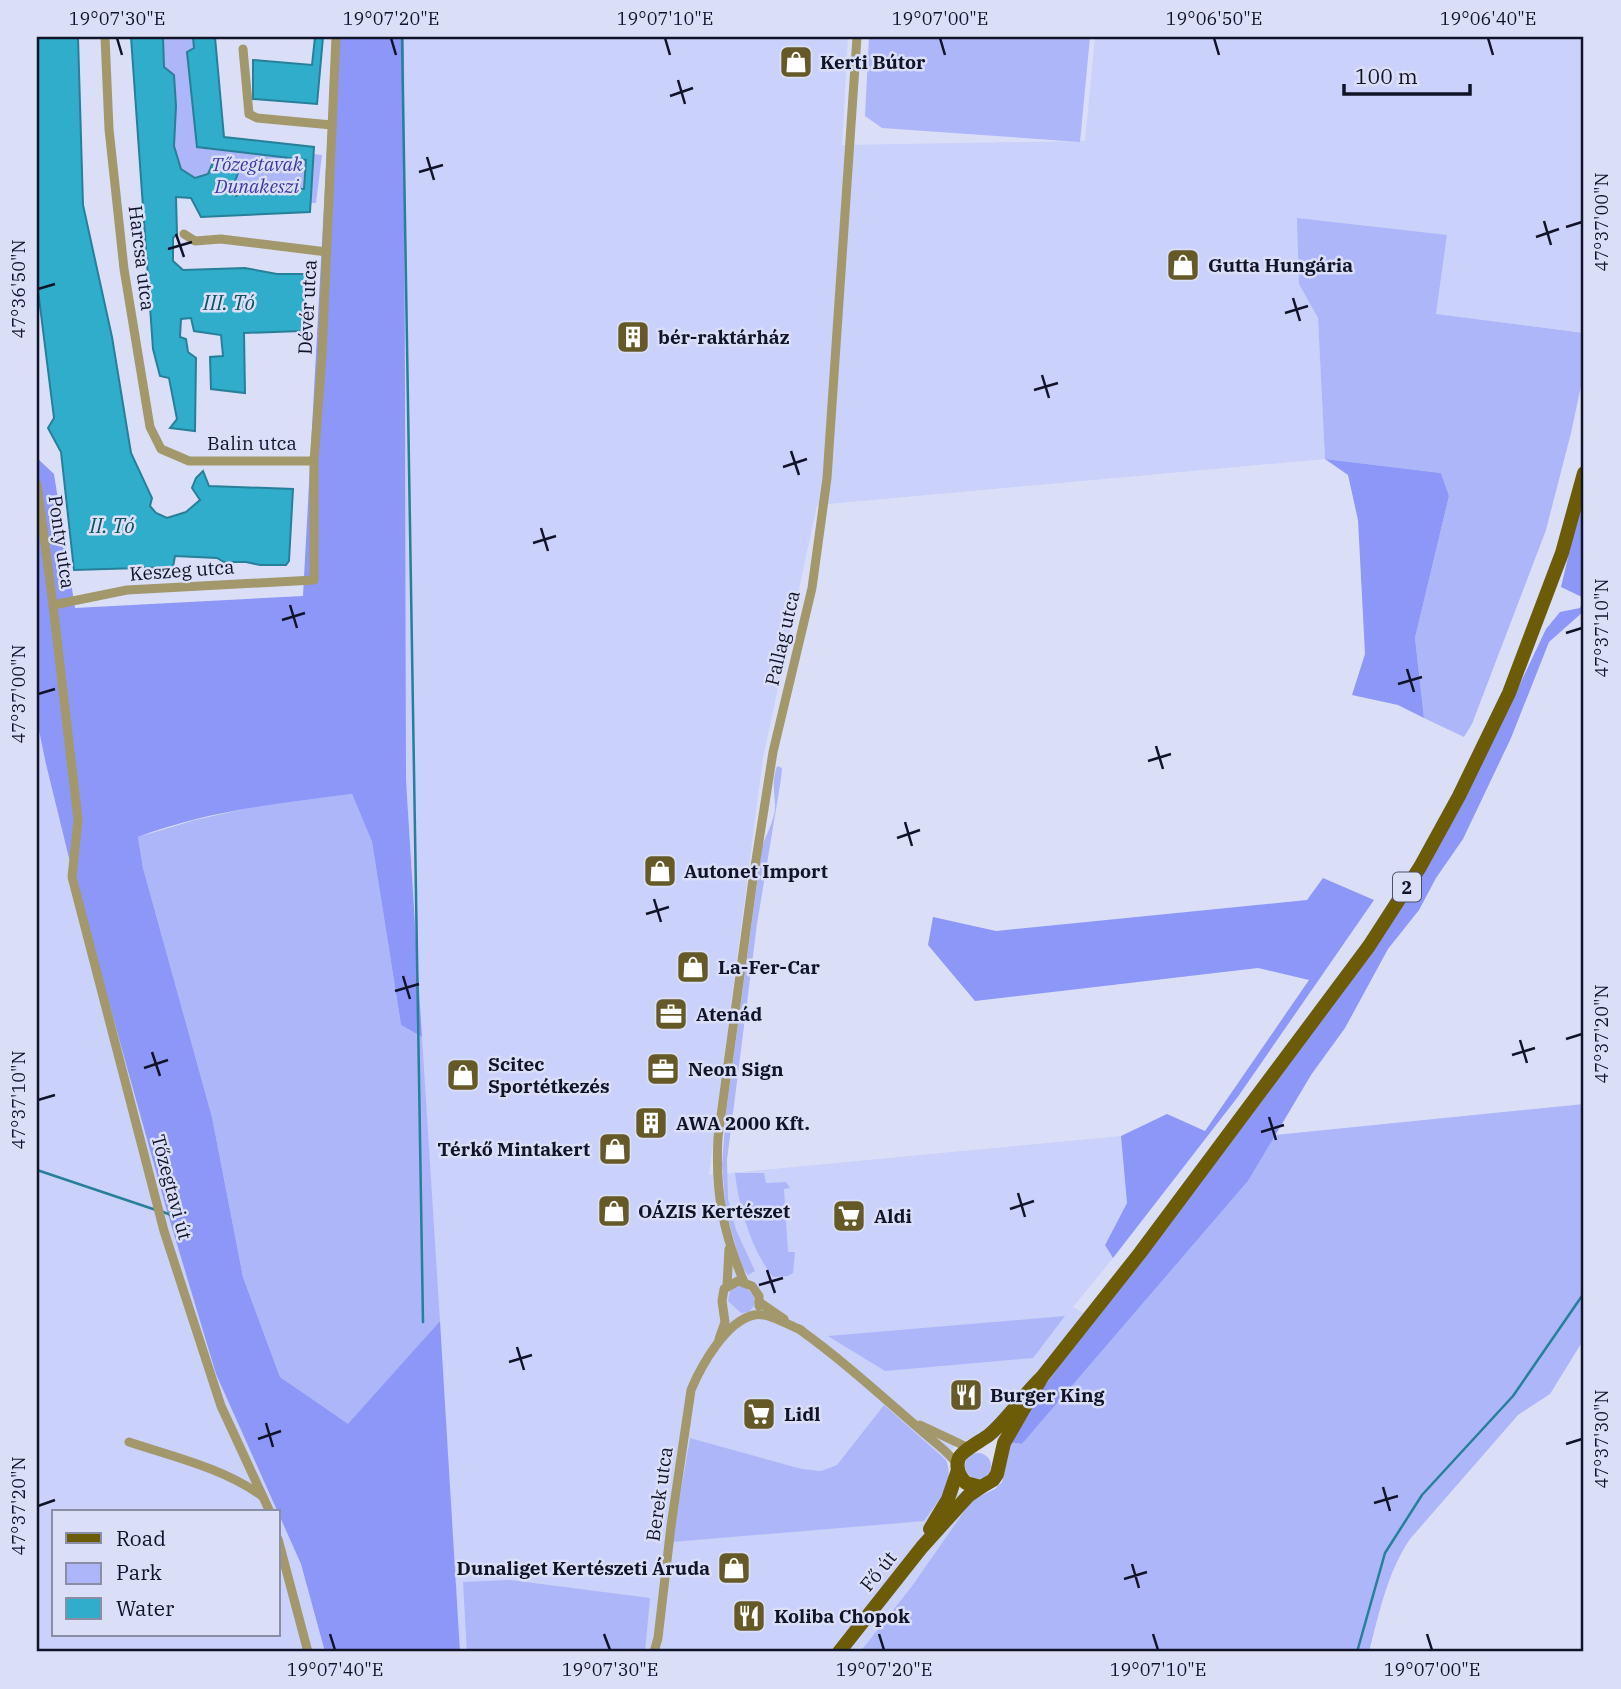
<svg xmlns="http://www.w3.org/2000/svg" width="1621" height="1689" viewBox="0 0 1621 1689" font-family="'IBM Plex Serif',serif">
	<style>
		.built { fill: #cad1fa }
		.green { fill: #acb6f9 }
		.forest { fill: #8c97f7 }
		.water { fill: #30adca; stroke: #277f9a; stroke-width: 2 }
		.lines { fill: none; stroke-linecap: round; stroke-linejoin: round }
		.stream { stroke: #277f9a; stroke-width: 2.5 }
		.street { stroke: #a3986b; stroke-width: 9 }
		.primary { stroke: #6c5c07; stroke-width: 14 }
		.ticks { fill: none; stroke: #111429; stroke-width: 2.5 }
		.labels { text-anchor: middle; dominant-baseline: central; stroke-width: 5; stroke-linejoin: round; paint-order: stroke }
		.shield { fill: #dadff7; stroke: #4d5167; stroke-width: 2 }
		.shield-label { font-size: 18px; font-weight: bold; fill: #111429 }
		.poi-label { font-size: 19px; font-weight: bold; fill: #111429; stroke: #dadff7; text-anchor: start }
		.park-label { font-size: 19px; font-style: italic; fill: #3c39a7; stroke: #dadff7 }
		.street-label { font-size: 19px; fill: #111429; stroke: #dadff7 }
		.water-label { font-size: 21px; font-style: italic; fill: #0c5261; stroke: #dadff7 }
		.neatline { fill: none; stroke: #111429; stroke-width: 2.5 }
		.ticks-label { font-size: 18px; text-anchor: middle; fill: #111429 }
	</style>
	<rect width="100%" height="100%" fill="#dadff7"/>
	<g class="built">
		<path d="M404 37H848L842 145 1085 141 1095 37H1584V333L1436 314 1447 236 1299 284 1318 318 1325 459 817 505 763 758 709 1175 1121 1136 1127 1203 1105 1244 1113 1258 1073 1307 1094 1319 1009 1442 983 1435 968 1440 959 1439 946 1460 884 1406 837 1465 821 1471 802 1469 690 1438 672 1541 947 1486 972 1500 912 1586 860 1652H460L406 780Z"/>
		<path d="M37 721 167 1211 216 1374 278 1512H54V1635H278V1513L301 1564 325 1652H37Z"/>
	</g>
	<g class="green">
		<path d="M155 37H198L205 140 322 155 316 203H227L162 179Z"/>
		<path d="M869 37H1090L1080 142 882 128 865 116Z"/>
		<path d="M1297 218 1447 235 1436 314 1584 333V372L1571 433 1546 530 1472 724 1464 737 1424 718 1415 638 1449 496 1441 473 1325 459 1318 318 1299 284Z"/>
		<path d="M777 766 782 768 781 779 757 924 727 1160 728 1199 736 1230 755 1271 748 1275 741 1265 726 1211 722 1164 726 1113 762 847C766 834 776 818 775 804 774 788 772 782 777 766Z"/>
		<path d="M352 794 372 842 401 1025 422 1037 440 1321 348 1425 280 1377 243 1277 212 1117 143 868 138 837 195 820 266 804Z"/>
		<path d="M1584 1104V1339L1550 1394 1518 1415 1410 1539C1387 1573 1379 1614 1369 1652H860L912 1586 972 1500 995 1489 1002 1482 1009 1442 1022 1444 1248 1181 1275 1135Z"/>
		<path d="M735 1173H764L766 1183 786 1182 790 1188 784 1189 788 1252H795L793 1273 788 1276 773 1277C751 1249 739 1208 735 1173Z"/>
		<path d="M737 1286 746 1288 754 1296V1306L749 1312 741 1313 728 1301 730 1291Z"/>
		<path d="M1065 1316 1033 1358 885 1371 828 1336Z"/>
		<path d="M884 1405 946 1460C956 1483 936 1503 924 1521L672 1542 690 1438 802 1469 821 1471 837 1465Z"/>
		<circle cx="978" cy="1466" r="13"/>
		<path d="M510 1580 650 1598 645 1652H467L463 1582Z"/>
	</g>
	<g class="forest">
		<path d="M333 37H404L406 780 422 1037 401 1025 372 842 352 794C279 803 206 811 138 837L143 868 212 1117 243 1277 280 1377 348 1424 440 1321 460 1652H325L301 1564 216 1374 167 1211 71 866 46 764 37 721V458L54 474 75 608 303 596Z"/>
		<path d="M1325 459 1441 473 1449 496 1415 638 1424 718 1398 705 1352 695 1365 654 1358 520 1348 475Z"/>
		<path d="M1584 490V577L1582 582 1584 584V598L1561 587Z"/>
		<path d="M1584 598V611L1549 642 1511 738 1463 839 1436 878 1419 910 1388 949 1345 1028 1311 1075 1248 1181 1022 1444 1009 1442 1040 1392 1094 1319 1371 954 1519 686 1546 629 1560 612 1580 608Z"/>
		<path d="M1323 878 1374 900 1237 1098 1113 1258 1105 1245 1127 1203 1121 1136 1167 1114 1205 1131 1309 980 1258 968 975 1001 928 945 933 917 996 931 1307 900Z"/>
	</g>
	<g class="water">
		<path d="M37 37H78L83 205 112 337 131 453 152 498 150 506 156 513 167 518 186 512 200 500 192 488 196 478 203 471 209 486 293 489 289 561 286 565H260L246 562H224L217 558 175 556 173 567 74 570 61 452 48 428 54 418 37 282Z"/>
		<path d="M131 37H163L164 67 174 75 176 106 174 146 181 169 195 178 208 174 214 160 241 165 234 184 236 196 252 188 304 189 306 160 197 147 187 52 194 48 193 37H215L224 137 314 147 310 212 201 217 191 198 176 197 177 234 173 238V261L183 270 245 268 277 274H306L301 331 244 333 245 393 211 389 210 357 223 356 221 335 194 331 191 318 181 319 180 337 186 339 188 352 196 358 195 431 170 428 177 419 169 378 160 376 153 349Z"/>
		<path d="M315 37H323L317 104 253 99V60L312 65Z"/>
	</g>
	<g class="lines">
		<g class="stream">
			<path d="M402 37 423 1322"/>
			<path d="M37 1170 156 1210"/>
			<path d="M163 1212 174 1216"/>
			<path d="M1357 1652 1385 1553 1422 1495 1513 1396 1584 1293"/>
		</g>
		<g class="street">
			<path d="M105 37 109 129 124 269 150 427 161 449 189 461H314"/>
			<path d="M243 49 249 114 257 118 332 125"/>
			<path d="M184 234 195 241 221 239 327 252"/>
			<path d="M37 484 53 605 78 820 72 877 164 1231 221 1406 270 1512"/>
			<path d="M53 605 127 590 314 580V461L322 356 336 37"/>
			<path d="M744 1282C723 1233 715 1191 718 1138L753 879 773 752 812 588 827 478 857 37"/>
			<path d="M727 1286 729 1249"/>
			<path d="M759 1302 784 1319"/>
			<path d="M799 1329C845 1362 887 1401 930 1438 940 1447 950 1453 957 1465"/>
			<path d="M719 1339 725 1322 722 1301 724 1289 738 1281 752 1286 759 1296V1306"/>
			<path d="M920 1425 969 1448"/>
			<path d="M129 1442C174 1457 223 1468 262 1496"/>
			<path d="M278 1539 308 1652"/>
			<path d="M654 1652 658 1638 671 1526 691 1390C701 1366 726 1321 754 1315 767 1312 789 1325 801 1330"/>
		</g>
		<g class="primary">
			<path d="M1042 1377C1023 1395 1009 1418 989 1435 981 1441 962 1451 959 1458 955 1468 959 1476 966 1483L981 1487 993 1480 997 1474 1004 1443 1042 1377 1140 1253 1369 946 1420 867 1459 796 1509 693 1562 553 1584 473"/>
			<path d="M930 1529 948 1499 958 1470"/>
			<path d="M839 1652 922 1547 968 1496 981 1487"/>
		</g>
	</g>
	<path class="ticks" d="M117 38 122 55M391 38 396 55M665 38 670 55M940 38 945 55M1214 38 1219 55M1488 38 1493 55M678 80 685 104M670 96 693 88M427 157 434 180M419 172 443 165M1544 221 1551 245M1566 227 1582 222M176 234 184 257M1536 237 1559 229M168 249 192 242M38 289 55 284M1293 298 1300 321M1285 313 1308 306M1042 375 1049 398M1034 390 1058 383M791 451 799 475M783 467 807 459M541 528 548 551M533 543 556 536M290 605 297 628M282 620 305 613M1566 633 1582 628M1407 669 1414 692M1398 684 1422 677M38 694 55 689M1156 746 1163 769M1148 761 1171 754M905 822 912 846M897 838 920 830M654 899 661 922M646 914 669 907M403 976 410 999M395 991 419 984M1566 1039 1582 1034M1520 1040 1527 1063M152 1052 160 1076M1512 1055 1535 1048M144 1068 168 1060M38 1100 55 1095M1269 1117 1276 1140M1261 1132 1284 1125M1018 1193 1025 1217M1010 1209 1034 1201M767 1270 775 1293M759 1285 783 1278M517 1347 524 1370M509 1362 532 1355M266 1423 273 1447M258 1439 281 1431M1566 1444 1582 1439M1383 1487 1390 1511M1374 1503 1398 1496M38 1506 55 1500M1132 1564 1139 1588M1124 1579 1147 1572M330 1634 335 1650M604 1634 610 1650M879 1634 884 1650M1153 1634 1158 1650M1427 1634 1432 1650"/>
	<defs>
		<symbol id="shop-square" viewBox="-11 -11 22 22"><rect x="-9" y="-9" width="18" height="18" rx="4" fill="#655a27" stroke="#dadff7"/><path d="M-5-2.5h2.3a2.7 3.5 0 0 1 5.4 0H5L5.5 6h-11ZM-1.5-2.5h3a1.5 2.3 0 0 0-3 0Z" fill="#fff"/></symbol>
		<symbol id="building-square" viewBox="-11 -11 22 22"><rect x="-9" y="-9" width="18" height="18" rx="4" fill="#655a27" stroke="#dadff7"/><path d="M-4-6H4V6H1V3H-1V6H-4ZM-2.5-4.3h1.7v1.8h-1.7ZM.8-4.3h1.7v1.8H.8ZM-2.5-1h1.7V.8h-1.7ZM.8-1h1.7V.8H.8Z" fill="#fff"/></symbol>
		<symbol id="office-square" viewBox="-11 -11 22 22"><rect x="-9" y="-9" width="18" height="18" rx="4" fill="#655a27" stroke="#dadff7"/><path d="M-6-3h4V-5.5h4V-3h4V5H-6ZM-1-4.5V-3h2v-1.5ZM-6 0V1H6V0Z" fill="#fff"/></symbol>
		<symbol id="supermarket-square" viewBox="-11 -11 22 22"><rect x="-9" y="-9" width="18" height="18" rx="4" fill="#655a27" stroke="#dadff7"/><path d="M-6-5.5h2.5l.6 2H6L4.5 2H-2.5L-4.4-4H-6ZM-1.5 3.2a1.3 1.3 0 1 0 .1 0ZM3 3.2a1.3 1.3 0 1 0 .1 0Z" fill="#fff"/></symbol>
		<symbol id="restaurant-square" viewBox="-11 -11 22 22"><rect x="-9" y="-9" width="18" height="18" rx="4" fill="#655a27" stroke="#dadff7"/><path d="M-5-6h1v4h1v-4h1v4h1v-4h1v5L-1.5 .5V6h-2V.5L-5-1ZM5-6V6H3V1.5H1.5Q1.5-4 5-6Z" fill="#fff"/></symbol>
	</defs>
	<g fill-rule="evenodd">
		<use href="#shop-square" x="777" y="43" width="38" height="38"/>
		<use href="#shop-square" x="1164" y="246" width="38" height="38"/>
		<use href="#building-square" x="614" y="318" width="38" height="38"/>
		<use href="#shop-square" x="641" y="852" width="38" height="38"/>
		<use href="#shop-square" x="674" y="948" width="38" height="38"/>
		<use href="#office-square" x="652" y="995" width="38" height="38"/>
		<use href="#office-square" x="644" y="1050" width="38" height="38"/>
		<use href="#shop-square" x="444" y="1056" width="38" height="38"/>
		<use href="#building-square" x="632" y="1104" width="38" height="38"/>
		<use href="#shop-square" x="596" y="1130" width="38" height="38"/>
		<use href="#shop-square" x="595" y="1192" width="38" height="38"/>
		<use href="#supermarket-square" x="830" y="1197" width="38" height="38"/>
		<use href="#restaurant-square" x="947" y="1376" width="38" height="38"/>
		<use href="#supermarket-square" x="740" y="1395" width="38" height="38"/>
		<use href="#shop-square" x="715" y="1549" width="38" height="38"/>
		<use href="#restaurant-square" x="730" y="1597" width="38" height="38"/>
	</g>
	<g class="labels">
		<rect class="shield" x="1393" y="872.5" width="28" height="29" rx="5"/>
		<g class="shield-label">
			<text x="1407" y="887">2</text>
		</g>
		<g class="poi-label">
			<text x="820" y="62">Kerti Bútor</text>
			<text x="1208" y="265">Gutta Hungária</text>
			<text x="658" y="337">bér-raktárház</text>
			<text x="684" y="871">Autonet Import</text>
			<text x="718" y="967">La-Fer-Car</text>
			<text x="696" y="1014">Atenád</text>
			<text x="488" y="1064">Scitec<tspan x="488" dy="22">Sportétkezés</tspan></text>
			<text x="688" y="1069">Neon Sign</text>
			<text x="676" y="1123">AWA 2000 Kft.</text>
			<text x="590" y="1149" text-anchor="end">Térkő Mintakert</text>
			<text x="638" y="1211">OÁZIS Kertészet</text>
			<text x="874" y="1216">Aldi</text>
			<text x="990" y="1395">Burger King</text>
			<text x="784" y="1414">Lidl</text>
			<text x="710" y="1568" text-anchor="end">Dunaliget Kertészeti Áruda</text>
			<text x="774" y="1616">Koliba Chopok</text>
		</g>
		<g class="park-label">
			<text x="257" y="164">Tőzegtavak<tspan x="257" dy="22">Dunakeszi</tspan></text>
		</g>
		<g class="street-label">
			<text transform="translate(142 258) rotate(83)">Harcsa utca</text>
			<text transform="translate(307 307) rotate(-87)">Dévér utca</text>
			<text x="252" y="443">Balin utca</text>
			<text transform="translate(62 542) rotate(82)">Ponty utca</text>
			<text transform="translate(182 570) rotate(-4)">Keszeg utca</text>
			<text transform="translate(782 638) rotate(-77)">Pallag utca</text>
			<text transform="translate(172 1187) rotate(75)">Tőzegtavi út</text>
			<text transform="translate(659 1494) rotate(-82)">Berek utca</text>
			<text transform="translate(878 1571) rotate(-51)">Fő út</text>
		</g>
		<g class="water-label">
			<text x="229" y="302">III. Tó</text>
			<text x="112" y="525">II. Tó</text>
		</g>
	</g>
	<rect width="1621" height="1689" fill="none" stroke="#dadff7" stroke-width="77"/>
	<rect x="52" y="1510" width="228" height="126" fill="#dadff7" stroke="#8a8ea5" stroke-width="2"/>
	<rect x="66" y="1533" width="35" height="10" fill="#6c5c07" stroke="#8a8ea5" stroke-width="2"/>
	<text x="116" y="1546" font-size="21" fill="#111429">Road</text>
	<rect x="66" y="1563" width="35" height="21" fill="#acb6f9" stroke="#8a8ea5" stroke-width="2"/>
	<text x="116" y="1580" font-size="21" fill="#111429">Park</text>
	<rect x="66" y="1598" width="35" height="21" fill="#30adca" stroke="#8a8ea5" stroke-width="2"/>
	<text x="116" y="1616" font-size="21" fill="#111429">Water</text>
	<path d="M1344 84v10h126v-10" fill="none" stroke="#111429" stroke-width="3.5"/>
	<text x="1355" y="84" font-size="21" fill="#111429" stroke="#dadff7" stroke-width="5" paint-order="stroke">100 m</text>
	<rect x="38" y="38" width="1544" height="1612" class="neatline"/>
	<g class="ticks-label">
		<text x="117" y="25">19°07'30"E</text>
		<text x="391" y="25">19°07'20"E</text>
		<text x="665" y="25">19°07'10"E</text>
		<text x="940" y="25">19°07'00"E</text>
		<text x="1214" y="25">19°06'50"E</text>
		<text x="1488" y="25">19°06'40"E</text>
		<text transform="translate(1602 222) rotate(-90)" y="6">47°37'00"N</text>
		<text transform="translate(19 289) rotate(-90)" y="6">47°36'50"N</text>
		<text transform="translate(1602 628) rotate(-90)" y="6">47°37'10"N</text>
		<text transform="translate(19 694) rotate(-90)" y="6">47°37'00"N</text>
		<text transform="translate(1602 1034) rotate(-90)" y="6">47°37'20"N</text>
		<text transform="translate(19 1100) rotate(-90)" y="6">47°37'10"N</text>
		<text transform="translate(1602 1439) rotate(-90)" y="6">47°37'30"N</text>
		<text transform="translate(19 1506) rotate(-90)" y="6">47°37'20"N</text>
		<text x="335" y="1676">19°07'40"E</text>
		<text x="610" y="1676">19°07'30"E</text>
		<text x="884" y="1676">19°07'20"E</text>
		<text x="1158" y="1676">19°07'10"E</text>
		<text x="1432" y="1676">19°07'00"E</text>
	</g>
</svg>
